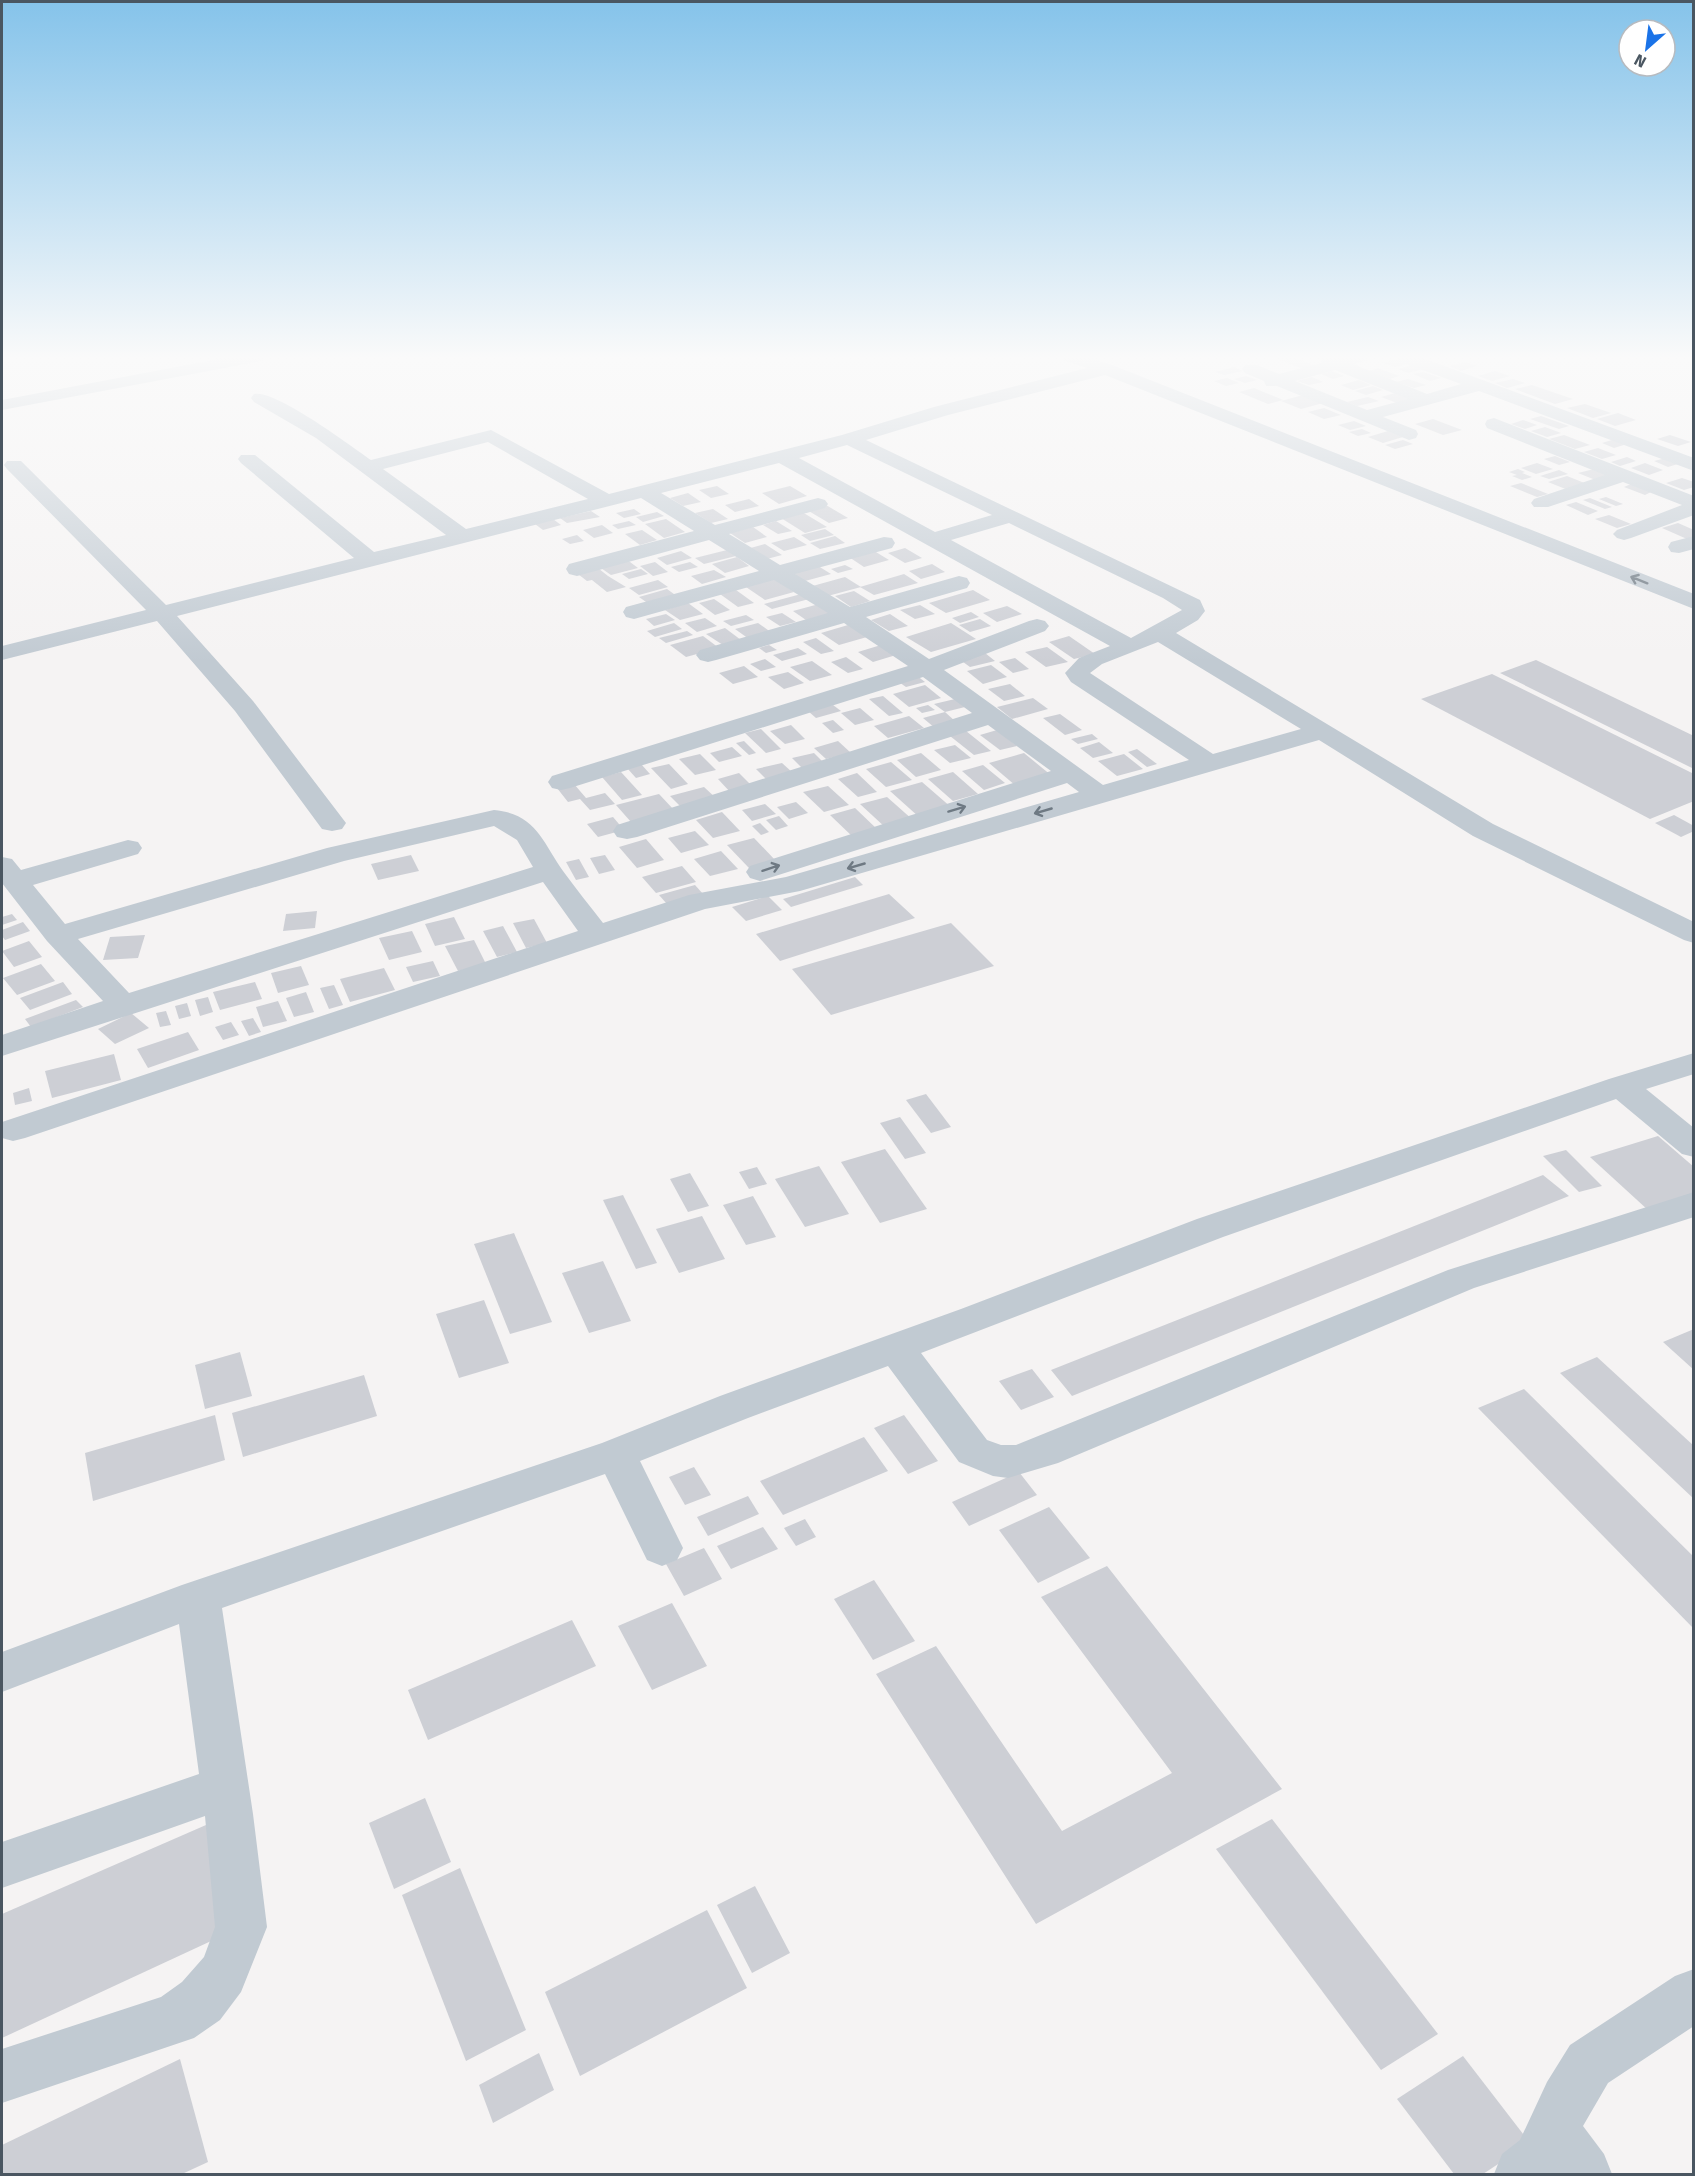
<svg xmlns="http://www.w3.org/2000/svg" width="1695" height="2176" viewBox="0 0 1695 2176" font-family="'Fira Sans',sans-serif">
	<style>
		.building { fill: #cdcfd5 }
		.lines { fill: none; stroke-linecap: round; stroke-linejoin: round }
		.minor { fill: #c1cad2; fill-rule: evenodd }
		.oneway { stroke: #6e7983 }
	</style>
	<rect width="100%" height="100%" fill="#f5f3f3"/>
	<g class="building">
		<path d="M1273 357H1293L1316 366 1303 369Z"/>
		<path d="M1396 359 1408 364 1395 367 1383 363Z"/>
		<path d="M1466 362 1477 366 1461 371 1449 366Z"/>
		<path d="M1413 365 1423 369 1408 373 1398 369Z"/>
		<path d="M1234 367 1243 371 1224 375 1215 372Z"/>
		<path d="M1378 368 1399 376 1390 379 1369 371Z"/>
		<path d="M1332 371 1344 376 1333 379 1321 374Z"/>
		<path d="M1495 371 1510 376 1492 381 1478 376Z"/>
		<path d="M1423 372 1441 378 1430 381 1413 374Z"/>
		<path d="M1246 376 1257 380 1245 383 1234 379Z"/>
		<path d="M1312 377 1323 382 1309 385 1297 381Z"/>
		<path d="M1227 378 1239 383 1226 386 1214 381Z"/>
		<path d="M1408 379 1426 385 1414 388 1396 382Z"/>
		<path d="M1513 379 1525 383 1507 388 1495 383Z"/>
		<path d="M1359 380 1371 385 1353 390 1341 385Z"/>
		<path d="M1532 385 1573 399 1555 404 1515 389Z"/>
		<path d="M1373 386 1383 390 1366 395 1355 391Z"/>
		<path d="M1254 388 1283 400 1268 404 1239 392Z"/>
		<path d="M1395 393 1411 400 1397 403 1381 397Z"/>
		<path d="M1303 395 1323 403 1301 409 1281 401Z"/>
		<path d="M1368 397 1379 401 1357 406 1347 402Z"/>
		<path d="M1585 404 1611 413 1593 418 1567 408Z"/>
		<path d="M1324 408 1341 415 1324 419 1308 412Z"/>
		<path d="M1618 413 1636 420 1615 426 1597 419Z"/>
		<path d="M1541 416 1569 426 1559 429 1530 419Z"/>
		<path d="M1433 419 1462 430 1443 435 1415 424Z"/>
		<path d="M1523 420 1537 425 1525 429 1511 424Z"/>
		<path d="M1354 421 1366 426 1350 430 1338 425Z"/>
		<path d="M1545 427 1561 433 1547 437 1531 431Z"/>
		<path d="M1362 429 1371 433 1358 436 1349 432Z"/>
		<path d="M1388 431 1403 437 1383 443 1368 437Z"/>
		<path d="M1564 435 1590 445 1575 449 1549 439Z"/>
		<path d="M1670 435 1691 442 1678 446 1657 439Z"/>
		<path d="M1615 439 1627 444 1614 448 1602 443Z"/>
		<path d="M1403 440 1413 444 1395 449 1385 445Z"/>
		<path d="M1598 448 1616 455 1602 459 1584 452Z"/>
		<path d="M1555 456 1570 462 1559 465 1544 459Z"/>
		<path d="M1627 457 1636 461 1620 466 1611 462Z"/>
		<path d="M1666 458 1681 463 1668 467 1654 461Z"/>
		<path d="M1537 463 1553 469 1536 474 1521 468Z"/>
		<path d="M1645 463 1663 470 1649 475 1631 468Z"/>
		<path d="M1518 469 1525 472 1522 473 1532 477 1522 480 1512 476 1517 475 1509 472Z"/>
		<path d="M1594 469 1614 476 1598 481 1578 473Z"/>
		<path d="M1559 470 1568 474 1549 479 1540 476Z"/>
		<path d="M1567 476 1592 486 1573 492 1548 482Z"/>
		<path d="M1682 478 1694 482V487L1684 490 1666 483Z"/>
		<path d="M1521 483 1548 494 1537 497 1510 486Z"/>
		<path d="M1631 484 1651 492 1645 495 1624 487Z"/>
		<path d="M717 486 729 494 711 498 699 490Z"/>
		<path d="M790 486 807 496 779 504 762 493Z"/>
		<path d="M688 493 701 502 683 506 670 498Z"/>
		<path d="M1606 497 1623 504 1616 506 1599 499Z"/>
		<path d="M1590 498 1612 507 1605 509 1583 500Z"/>
		<path d="M749 499 759 506 735 512 725 505Z"/>
		<path d="M1576 502 1598 511 1588 515 1566 505Z"/>
		<path d="M826 505 848 518 829 523 807 510Z"/>
		<path d="M634 509 641 514 624 518 616 513Z"/>
		<path d="M713 509 728 519 711 523 695 513Z"/>
		<path d="M591 511 600 517 567 523 560 518Z"/>
		<path d="M657 512 664 516 643 522 636 517Z"/>
		<path d="M802 512 827 527 805 533 781 518Z"/>
		<path d="M1609 515 1631 524 1617 528 1595 519Z"/>
		<path d="M553 519 561 525 543 530 535 524Z"/>
		<path d="M666 519 685 532 664 538 645 524Z"/>
		<path d="M629 521 636 525 618 529 612 525Z"/>
		<path d="M776 521 792 531 778 534 763 525Z"/>
		<path d="M1678 523 1694 530V536L1687 539 1662 528Z"/>
		<path d="M602 525 613 533 594 538 583 530Z"/>
		<path d="M753 527 767 537 745 543 730 533Z"/>
		<path d="M825 529 834 535 810 541 801 535Z"/>
		<path d="M642 530 657 540 640 545 625 534Z"/>
		<path d="M577 535 584 541 570 544 562 539Z"/>
		<path d="M835 536 845 543 820 549 810 543Z"/>
		<path d="M794 537 807 545 784 551 771 543Z"/>
		<path d="M765 544 782 555 763 560 747 549Z"/>
		<path d="M905 548 922 558 905 563 888 553Z"/>
		<path d="M871 549 889 560 864 567 846 555Z"/>
		<path d="M727 550 736 556 704 564 695 558Z"/>
		<path d="M681 551 692 558 667 565 657 558Z"/>
		<path d="M737 557 749 566 725 573 712 564Z"/>
		<path d="M626 559 638 568 611 575 598 566Z"/>
		<path d="M655 562 668 572 653 576 640 566Z"/>
		<path d="M690 562 698 567 679 572 671 567Z"/>
		<path d="M815 564 831 574 805 581 789 571Z"/>
		<path d="M932 564 945 572 921 579 909 571Z"/>
		<path d="M594 565 608 576 626 587 607 592 592 580 587 581 574 571Z"/>
		<path d="M845 565 853 569 838 573 831 569Z"/>
		<path d="M641 569 648 574 629 579 622 574Z"/>
		<path d="M714 570 726 577 702 584 691 576Z"/>
		<path d="M904 574 918 583 874 595 860 587Z"/>
		<path d="M772 577 794 592 765 600 743 585Z"/>
		<path d="M845 577 861 587 824 597 809 587Z"/>
		<path d="M658 580 668 587 639 595 629 588Z"/>
		<path d="M667 589 678 597 649 604 639 597Z"/>
		<path d="M736 590 754 603 738 607 720 594Z"/>
		<path d="M973 590 990 600 946 613 929 603Z"/>
		<path d="M854 591 870 601 851 607 835 596Z"/>
		<path d="M801 594 809 599 772 609 764 604Z"/>
		<path d="M714 599 730 610 715 615 699 603Z"/>
		<path d="M688 603 703 614 680 620 665 610Z"/>
		<path d="M819 604 832 613 806 620 793 611Z"/>
		<path d="M920 605 935 614 915 619 900 610Z"/>
		<path d="M1007 606 1022 614 997 622 983 613Z"/>
		<path d="M971 612 979 617 960 623 952 618Z"/>
		<path d="M782 613 796 622 780 626 766 617Z"/>
		<path d="M666 614 675 620 654 626 646 619Z"/>
		<path d="M890 614 908 626 889 631 871 620Z"/>
		<path d="M746 615 754 620 731 626 723 621Z"/>
		<path d="M705 618 717 626 697 632 685 623Z"/>
		<path d="M980 619 991 626 970 632 959 625Z"/>
		<path d="M674 623 682 629 655 637 647 631Z"/>
		<path d="M758 623 772 633 749 639 735 629Z"/>
		<path d="M951 623 976 639 931 652 906 637Z"/>
		<path d="M848 625 867 637 839 645 821 633Z"/>
		<path d="M725 628 741 640 723 645 706 634Z"/>
		<path d="M687 631 693 635 666 643 659 638Z"/>
		<path d="M703 636 719 648 686 657 670 645Z"/>
		<path d="M1069 636 1095 654 1074 659 1049 642Z"/>
		<path d="M816 638 834 651 821 654 803 642Z"/>
		<path d="M769 645 777 650 766 653 759 648Z"/>
		<path d="M881 645 896 655 873 662 858 652Z"/>
		<path d="M1047 647 1068 662 1046 667 1025 652Z"/>
		<path d="M798 648 807 654 782 661 773 655Z"/>
		<path d="M985 653 995 661 970 667 959 659Z"/>
		<path d="M846 657 863 669 848 673 831 662Z"/>
		<path d="M1015 658 1029 669 1013 673 999 662Z"/>
		<path d="M765 659 776 667 761 671 750 664Z"/>
		<path d="M1536 660 1694 736V769L1500 673Z"/>
		<path d="M812 661 832 675 810 681 790 667Z"/>
		<path d="M991 665 1007 677 983 684 967 671Z"/>
		<path d="M744 666 758 677 733 684 719 673Z"/>
		<path d="M788 672 804 683 784 689 768 677Z"/>
		<path d="M1492 674 1694 774V801L1650 819 1421 699Z"/>
		<path d="M916 675 925 682 906 687 896 680Z"/>
		<path d="M1010 684 1025 696 1004 701 988 689Z"/>
		<path d="M925 685 941 698 909 707 893 694Z"/>
		<path d="M883 696 903 713 889 716 869 699Z"/>
		<path d="M1033 698 1048 709 1012 719 997 707Z"/>
		<path d="M955 699 965 707 945 712 934 704Z"/>
		<path d="M833 705 841 711 816 718 808 711Z"/>
		<path d="M928 705 935 710 922 713 916 708Z"/>
		<path d="M860 708 874 720 855 725 841 713Z"/>
		<path d="M945 712 956 722 935 728 923 718Z"/>
		<path d="M1060 714 1082 730 1065 735 1043 718Z"/>
		<path d="M909 716 924 728 888 738 874 726Z"/>
		<path d="M833 720 844 730 833 733 822 723Z"/>
		<path d="M791 725 805 739 785 744 770 731Z"/>
		<path d="M761 729 781 749 766 753 745 733Z"/>
		<path d="M997 730 1017 746 1000 750 980 735Z"/>
		<path d="M966 731 991 751 974 755 950 736Z"/>
		<path d="M1092 734 1098 739 1078 744 1071 739Z"/>
		<path d="M744 741 756 753 749 755 736 743Z"/>
		<path d="M838 741 851 753 826 759 814 748Z"/>
		<path d="M1099 742 1113 753 1093 758 1080 748Z"/>
		<path d="M955 745 971 758 950 763 934 750Z"/>
		<path d="M732 747 742 756 719 762 710 753Z"/>
		<path d="M1137 749 1157 764 1147 767 1128 752Z"/>
		<path d="M814 753 823 762 802 768 792 758Z"/>
		<path d="M921 753 941 770 916 777 897 760Z"/>
		<path d="M1024 753 1052 776 1016 786 989 763Z"/>
		<path d="M700 754 716 770 695 775 679 759Z"/>
		<path d="M1124 754 1143 769 1117 776 1098 761Z"/>
		<path d="M891 762 912 780 886 787 866 769Z"/>
		<path d="M782 763 793 773 768 781 756 769Z"/>
		<path d="M641 764 650 774 636 778 627 768Z"/>
		<path d="M669 764 688 784 671 789 651 768Z"/>
		<path d="M983 765 1005 783 984 790 962 771Z"/>
		<path d="M621 772 642 795 622 800 602 777Z"/>
		<path d="M953 772 978 794 953 801 928 779Z"/>
		<path d="M739 773 753 787 731 793 718 779Z"/>
		<path d="M857 773 877 792 858 797 838 779Z"/>
		<path d="M922 782 952 808 919 817 890 791Z"/>
		<path d="M574 784 586 798 605 793 615 804 590 810 580 799 568 802 557 788Z"/>
		<path d="M828 786 849 805 824 812 803 792Z"/>
		<path d="M704 787 718 800 683 809 670 796Z"/>
		<path d="M659 794 674 810 631 822 616 805Z"/>
		<path d="M887 797 913 820 886 828 860 804Z"/>
		<path d="M796 802 808 813 789 819 777 807Z"/>
		<path d="M765 804 776 814 752 821 742 810Z"/>
		<path d="M855 808 879 831 854 838 830 815Z"/>
		<path d="M722 812 740 831 713 838 696 820Z"/>
		<path d="M1674 815 1694 826V831L1681 837 1655 823Z"/>
		<path d="M779 816 788 826 776 830 766 820Z"/>
		<path d="M613 817 624 830 598 837 587 824Z"/>
		<path d="M760 823 769 832 761 835 752 826Z"/>
		<path d="M695 831 709 845 681 853 668 838Z"/>
		<path d="M754 838 776 861 749 868 727 845Z"/>
		<path d="M646 839 664 860 637 868 619 847Z"/>
		<path d="M721 851 738 869 710 876 694 859Z"/>
		<path d="M411 855 419 871 378 880 371 864Z"/>
		<path d="M605 855 615 870 599 874 590 858Z"/>
		<path d="M579 859 589 877 576 880 566 862Z"/>
		<path d="M682 866 696 882 656 893 642 877Z"/>
		<path d="M855 877 863 885 791 907 783 899Z"/>
		<path d="M695 885 703 894 667 904 659 895Z"/>
		<path d="M889 894 915 918 780 961 756 934Z"/>
		<path d="M768 896 782 910 746 921 732 907Z"/>
		<path d="M317 911 315 928 283 931 286 914Z"/>
		<path d="M12 914 17 920 2 925V917Z"/>
		<path d="M454 917 465 939 435 946 425 924Z"/>
		<path d="M534 919 547 943 526 948 513 923Z"/>
		<path d="M23 922 30 931 5 940 2 936V930Z"/>
		<path d="M951 923 994 966 831 1015 792 969Z"/>
		<path d="M503 926 517 952 497 957 483 931Z"/>
		<path d="M412 931 422 952 389 960 379 938Z"/>
		<path d="M145 935 138 958 103 960 110 937Z"/>
		<path d="M474 940 486 964 458 971 445 946Z"/>
		<path d="M29 941 42 957 14 967 2 951Z"/>
		<path d="M433 961 440 976 413 982 406 967Z"/>
		<path d="M41 964 55 981 17 995 3 978Z"/>
		<path d="M301 966 309 985 278 993 271 973Z"/>
		<path d="M384 968 395 990 350 1002 340 979Z"/>
		<path d="M63 982 72 994 30 1010 20 998Z"/>
		<path d="M255 982 262 999 220 1010 213 992Z"/>
		<path d="M334 985 343 1005 329 1009 320 988Z"/>
		<path d="M306 992 314 1012 294 1017 286 998Z"/>
		<path d="M208 997 213 1012 200 1016 195 1000Z"/>
		<path d="M76 1000 83 1007 31 1027 25 1019Z"/>
		<path d="M278 1001 287 1021 263 1027 256 1007Z"/>
		<path d="M187 1003 191 1016 179 1019 175 1006Z"/>
		<path d="M166 1011 171 1025 160 1027 156 1013Z"/>
		<path d="M131 1013 149 1028 115 1044 98 1029Z"/>
		<path d="M253 1018 261 1032 249 1036 241 1021Z"/>
		<path d="M231 1022 239 1035 223 1040 215 1027Z"/>
		<path d="M188 1032 199 1050 148 1068 137 1049Z"/>
		<path d="M114 1054 121 1080 52 1098 45 1071Z"/>
		<path d="M29 1088 32 1101 15 1105 13 1093Z"/>
		<path d="M926 1094 951 1127 931 1133 906 1100Z"/>
		<path d="M900 1117 926 1153 905 1159 880 1123Z"/>
		<path d="M1658 1136 1694 1167V1195L1648 1210 1590 1157Z"/>
		<path d="M885 1149 927 1209 880 1223 841 1162Z"/>
		<path d="M1566 1150 1602 1186 1579 1192 1543 1156Z"/>
		<path d="M819 1166 849 1214 805 1227 775 1179Z"/>
		<path d="M757 1167 767 1184 749 1189 739 1172Z"/>
		<path d="M690 1173 709 1206 688 1212 670 1179Z"/>
		<path d="M1543 1175 1569 1196 1072 1396 1051 1370Z"/>
		<path d="M623 1195 657 1263 636 1269 603 1200Z"/>
		<path d="M753 1196 776 1237 746 1245 723 1205Z"/>
		<path d="M702 1216 725 1259 679 1273 656 1229Z"/>
		<path d="M514 1233 552 1322 510 1334 474 1244Z"/>
		<path d="M603 1261 631 1321 589 1333 562 1273Z"/>
		<path d="M484 1300 509 1363 459 1378 436 1314Z"/>
		<path d="M1694 1329V1370L1663 1342Z"/>
		<path d="M240 1352 252 1396 205 1409 195 1365Z"/>
		<path d="M1597 1357 1694 1446V1499L1560 1373Z"/>
		<path d="M1032 1369 1054 1397 1021 1410 999 1381Z"/>
		<path d="M364 1375 377 1416 243 1457 232 1413Z"/>
		<path d="M1524 1389 1694 1557V1629L1478 1408Z"/>
		<path d="M215 1415 225 1460 93 1501 85 1453Z"/>
		<path d="M904 1415 938 1461 908 1474 874 1428Z"/>
		<path d="M864 1437 888 1471 783 1515 760 1481Z"/>
		<path d="M694 1467 711 1495 685 1505 669 1477Z"/>
		<path d="M1019 1472 1037 1495 969 1526 952 1502Z"/>
		<path d="M748 1496 759 1514 708 1536 697 1517Z"/>
		<path d="M1049 1507 1090 1558 1038 1583 999 1530Z"/>
		<path d="M805 1519 816 1537 796 1546 784 1528Z"/>
		<path d="M763 1527 778 1549 731 1569 717 1546Z"/>
		<path d="M704 1548 722 1579 684 1596 666 1564Z"/>
		<path d="M1107 1566 1282 1789 1036 1924 876 1674 936 1646 1062 1831 1172 1773 1041 1597Z"/>
		<path d="M874 1580 915 1641 873 1660 834 1599Z"/>
		<path d="M672 1603 707 1666 652 1690 618 1626Z"/>
		<path d="M572 1620 596 1666 428 1740 408 1690Z"/>
		<path d="M425 1798 451 1862 394 1889 369 1823Z"/>
		<path d="M1272 1819 1438 2034 1381 2070 1216 1849Z"/>
		<path d="M206 1825 237 1929 2 2038V1914Z"/>
		<path d="M460 1868 526 2030 466 2061 402 1895Z"/>
		<path d="M755 1886 790 1953 752 1973 717 1905Z"/>
		<path d="M707 1910 747 1988 580 2076 545 1992Z"/>
		<path d="M539 2053 554 2090 493 2123 479 2085Z"/>
		<path d="M1463 2056 1530 2143 1483 2174H1454L1397 2099Z"/>
		<path d="M180 2059 208 2162 182 2174H2V2145Z"/>
	</g>
	<g class="lines">
		<g class="minor">
			<path d="M229 357H265L262 361 256 362 2 410V400Z"/>
			<path d="M1062 357H1087L1112 365 1694 594V609L1105 375 948 415 866 440 1200 600 1205 611 1198 620 1176 633 1493 824 1694 922V943L1684 940 1473 836 1319 740 800 891 705 909 25 1138 13 1141 2 1138V1122L578 931 543 882 2 1056V1035L103 1001 47 941 2 883V857L12 859 21 870 128 840 138 842 142 848 138 854 33 885 65 924 327 848 494 810C536 814 542 841 563 871 576 889 590 906 603 923L689 895 786 877 1079 792 1067 783 760 881 750 878 746 872 750 866 1051 771 988 725 637 837 627 839 617 837 613 831 617 825 972 713 923 677 570 788 561 790 552 788 548 782 552 776 908 666 844 623 716 660 708 662 700 660 696 655 700 650 828 613 774 580 634 619 626 617 623 612 626 607 759 571 709 540 577 576 569 574 566 569 569 564 694 531 641 498 177 616 253 701 346 823 342 829 332 831 322 829 235 711 157 621 2 660V646L146 610 7 469 4 465 7 461H21L166 605 354 558 241 463 238 459 241 455H255L374 552 446 535 316 438 254 402 251 398 254 394C275 389 351 446 371 460L491 430 609 494 842 435 934 407 1087 368 1065 361ZM488 442 588 499 466 529 383 469ZM847 445 992 515 935 532 799 458ZM779 463 1110 646 1079 658 1065 673 1071 682 1189 760 1103 785 944 670 1045 631 1049 626 1045 621 1037 619 1029 621 929 659 866 617 967 588 970 583 967 578 959 576 850 607 795 574 892 548 895 543 892 538 884 537 780 565 729 534 825 508 828 504 825 500 818 498 715 525 661 493ZM1009 523 1163 598 1182 610 1131 638 951 540ZM1158 642 1301 729 1213 754 1090 673 1102 664ZM494 826 517 840 533 867 129 993 78 939 344 861Z"/>
			<path d="M1323 357H1369L1366 361 1353 364 1427 394 1461 384 1398 361 1395 357H1420L1694 458V471L1479 391 1383 417 1416 430 1418 434 1416 438 1409 440 1277 386H1266L1264 381 1245 373 1242 369 1245 365H1257L1279 374 1321 363ZM1335 370 1408 399 1367 410 1295 381Z"/>
			<path d="M1494 418 1694 496V515L1631 538 1624 540 1617 538 1613 534 1617 530 1682 505 1623 482 1548 507H1534L1531 503 1534 499 1605 475 1487 428 1485 424 1487 420Z"/>
			<path d="M1694 536V549L1679 553 1671 552 1668 547 1671 542Z"/>
			<path d="M1694 1053V1074L1646 1089 1694 1128V1157L1682 1154 1616 1099 1223 1237 921 1353 987 1440 1001 1445H1016L1448 1270 1694 1192V1217L1474 1288 1058 1463 1008 1478 993 1476 959 1462 888 1366 748 1418 640 1461 683 1548 677 1560 662 1566 647 1560 605 1474 222 1608 253 1814 267 1927 241 1992 220 2020 194 2038 2 2103V2049L161 1997 182 1982 204 1957 215 1927 205 1816 2 1888V1842L199 1774 179 1624 2 1692V1652L182 1585 602 1443 720 1396 961 1309 1197 1219 1609 1079Z"/>
			<path d="M1694 1969V2026L1608 2083 1583 2126 1604 2154 1612 2174H1494L1502 2154 1520 2140 1547 2082 1570 2045 1675 1976Z"/>
		</g>
	</g>
	<defs><path id="oneway-shaft" d="M-6 0H5M1.5-3L5.5 0L1.5 3" fill="none" stroke-width="1.6" stroke-linecap="round" stroke-linejoin="round" transform="scale(1.5)"/></defs>
	<g class="oneway">
		<use href="#oneway-shaft" transform="translate(1639 580) rotate(-158)"/>
		<use href="#oneway-shaft" transform="translate(957 809) rotate(-17)"/>
		<use href="#oneway-shaft" transform="translate(1043 811) rotate(164)"/>
		<use href="#oneway-shaft" transform="translate(856 866) rotate(164)"/>
		<use href="#oneway-shaft" transform="translate(771 868) rotate(-18)"/>
	</g>
	<linearGradient id="sky" x2="0" y2="1"><stop stop-color="#85c3ea"/><stop offset="0.54" stop-color="#fafafa"/><stop offset="1" stop-color="#fafafa" stop-opacity="0"/></linearGradient>
	<rect width="1695" height="662" fill="url(#sky)"/>
	<rect width="1695" height="2176" fill="none" stroke="#4a5661" stroke-width="6"/>
	<g transform="translate(1647 48) rotate(208)"><circle r="28" fill="#ffffff" stroke="#b7bbc0" stroke-width="1.5"/>
	<path d="M0-4.5L10 22L0 15L-10 22Z" fill="#1a73e8"/>
	<text y="-9" font-size="16" font-weight="bold" text-anchor="middle" fill="#4a5661">N</text>
	</g>
</svg>
